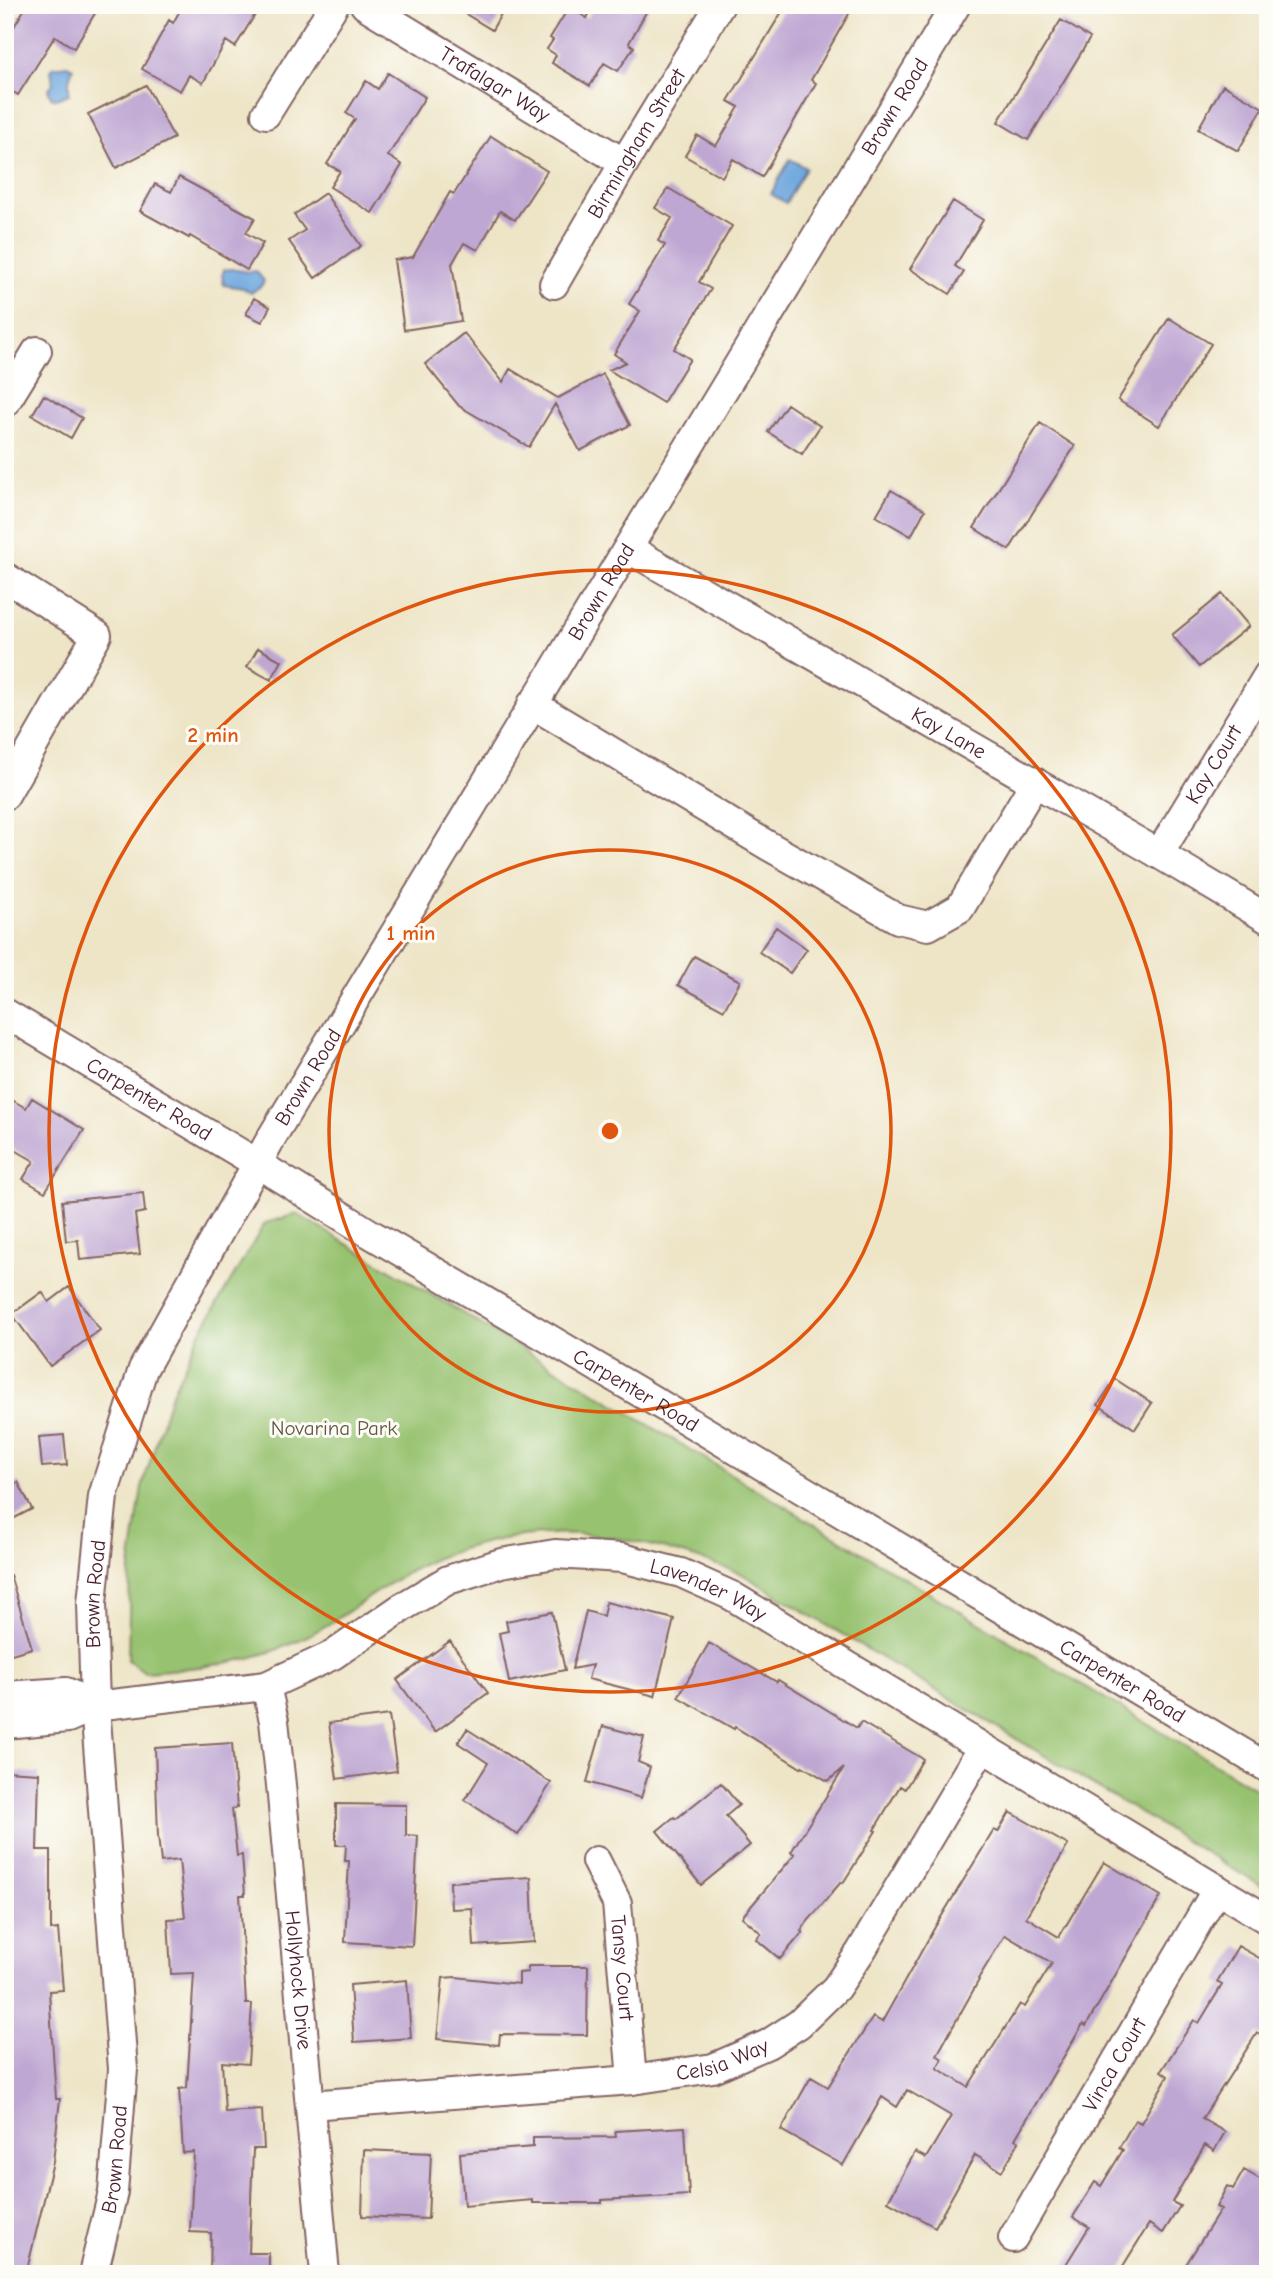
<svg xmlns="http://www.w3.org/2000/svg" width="1273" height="2279" viewBox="0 0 1273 2279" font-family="'Comic Neue',sans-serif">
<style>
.green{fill:#97c270;stroke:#70704e;stroke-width:2}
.water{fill:#6ea8de;stroke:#5c6484;stroke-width:2}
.building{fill:#bfa7d3;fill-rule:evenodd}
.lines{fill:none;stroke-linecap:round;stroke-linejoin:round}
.minor-casing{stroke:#836462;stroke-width:32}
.minor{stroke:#fff;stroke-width:28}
.ring{fill:none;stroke:#e0560e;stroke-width:3.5}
.labels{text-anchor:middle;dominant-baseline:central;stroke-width:6;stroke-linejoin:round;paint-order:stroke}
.street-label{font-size:21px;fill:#4a1f2b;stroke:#fdfcf7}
.park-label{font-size:21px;fill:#655843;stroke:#fdfcf7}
.centre{fill:#e0560e;stroke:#fdfcf7;stroke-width:3.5}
.ring-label{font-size:21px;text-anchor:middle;font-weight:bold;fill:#e0560e;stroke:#fdfcf7;stroke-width:6;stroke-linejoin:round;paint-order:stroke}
</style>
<rect width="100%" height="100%" fill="#fdfcf7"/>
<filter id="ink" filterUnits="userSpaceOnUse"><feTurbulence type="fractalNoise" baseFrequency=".0143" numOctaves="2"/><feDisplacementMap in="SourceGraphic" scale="14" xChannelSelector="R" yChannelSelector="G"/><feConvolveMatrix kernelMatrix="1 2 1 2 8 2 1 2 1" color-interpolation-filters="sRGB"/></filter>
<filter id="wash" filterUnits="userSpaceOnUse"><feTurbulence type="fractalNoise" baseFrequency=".00686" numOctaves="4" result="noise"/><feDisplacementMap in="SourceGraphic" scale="28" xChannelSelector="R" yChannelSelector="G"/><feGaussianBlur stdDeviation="1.57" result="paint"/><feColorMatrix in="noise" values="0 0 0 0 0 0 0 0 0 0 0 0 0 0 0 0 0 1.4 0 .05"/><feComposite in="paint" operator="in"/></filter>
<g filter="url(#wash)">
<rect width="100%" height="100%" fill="#eee5c7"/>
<path class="green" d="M 297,1214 L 1268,1796 L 1268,1890 L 742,1574 C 635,1535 548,1514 437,1558 C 386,1579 346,1619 295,1642 C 247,1664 197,1668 145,1672 L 128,1660 L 130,1567 L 142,1487 L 170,1397 L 200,1333 L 265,1223 Z"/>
<path class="water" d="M 67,65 L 73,68 L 69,80 L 69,94 L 56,99 L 51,97 L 48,90 L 53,83 L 51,70 L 53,67 Z
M 790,159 L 806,168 L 786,203 L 771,194 Z
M 231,269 L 248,272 L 256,271 L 264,281 L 262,285 L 251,293 L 243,288 L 224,285 L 222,275 L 224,270 Z"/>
<g id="blocks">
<path class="building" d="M 27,5 L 100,5 L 74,48 L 55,36 L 18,95 L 5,87 L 5,26 L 12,30 Z
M 183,5 L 261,5 L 235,47 L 226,41 L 203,83 L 189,75 L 180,91 L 142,69 L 169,20 L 173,23 Z
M 451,5 L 506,5 L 492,30 Z
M 594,5 L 650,5 L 629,43 L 634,47 L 618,71 L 604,63 L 590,86 L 552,63 L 556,55 L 547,49 L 553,40 L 550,38 L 569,7 L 587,18 Z
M 786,5 L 854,5 L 811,80 L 816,83 L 762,177 L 733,159 L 722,177 L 685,156 L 697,135 L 716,146 L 739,107 L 728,101 Z
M 1061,20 L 1090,38 L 1028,140 L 998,122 Z
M 388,73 L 425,97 L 388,156 L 402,165 L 372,213 L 330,187 L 340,171 L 327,164 L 355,119 L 346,113 L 366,81 L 378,89 Z
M 146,85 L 174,138 L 116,168 L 88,114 Z
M 1223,85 L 1263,108 L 1238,151 L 1198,129 Z
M 491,136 L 547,171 L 515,220 L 500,211 L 478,250 L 464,243 L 452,264 L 461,321 L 404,330 L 394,260 L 413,257 L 450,192 L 454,194 Z
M 179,177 L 255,218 L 246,233 L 263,243 L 247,270 L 190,236 L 189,238 L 140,211 L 155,184 L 171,192 Z
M 668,188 L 732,226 L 699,282 L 711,289 L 674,349 L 690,359 L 663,403 L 609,370 L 626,362 L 614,354 L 640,311 L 629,304 L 665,245 L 658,241 L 672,218 L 655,208 Z
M 325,193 L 361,246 L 315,278 L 289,241 L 305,230 L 294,215 Z
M 953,201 L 983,220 L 955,266 L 964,272 L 950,294 L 910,269 Z
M 254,298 L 270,307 L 262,322 L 246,314 Z
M 1169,318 L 1211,344 L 1159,426 L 1118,400 Z
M 464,333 L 503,382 L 510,369 L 558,398 L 603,374 L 630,425 L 580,451 L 555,404 L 529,447 L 459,406 L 425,364 Z
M 44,395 L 82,418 L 71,438 L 32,415 Z
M 787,404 L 820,426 L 802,454 L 768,432 Z
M 1040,423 L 1075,446 L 1009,550 L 974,528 Z
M 891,490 L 925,510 L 911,536 L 876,516 Z
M 1222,594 L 1249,626 L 1199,667 L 1172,635 Z
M 258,648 L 282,661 L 271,680 L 247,667 Z
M 776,927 L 807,949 L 790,973 L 759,952 Z
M 694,956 L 740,981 L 724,1010 L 678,985 Z
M 5,1096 L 26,1108 L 32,1098 L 84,1130 L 45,1192 L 23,1179 L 34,1161 L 5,1144 Z
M 143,1193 L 145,1212 L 135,1214 L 140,1254 L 80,1260 L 78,1240 L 66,1241 L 62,1201 Z
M 69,1287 L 100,1330 L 50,1366 L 12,1314 L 42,1292 L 49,1302 Z
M 1115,1379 L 1152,1403 L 1135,1429 L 1098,1405 Z
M 64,1435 L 67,1465 L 42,1467 L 39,1437 Z
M 18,1482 L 32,1509 L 5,1523 L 5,1489 Z
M 10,1575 L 32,1648 L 5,1656 L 5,1576 Z
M 606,1602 L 674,1619 L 655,1696 L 588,1679 L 592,1665 L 572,1669 L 586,1611 L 603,1616 Z
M 552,1612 L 565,1670 L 509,1682 L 499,1633 L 508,1631 L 506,1621 Z
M 450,1641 L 488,1693 L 435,1732 L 397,1680 Z
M 709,1643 L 777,1682 L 778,1680 L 857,1728 L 861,1722 L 923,1759 L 905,1789 L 900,1786 L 874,1830 L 876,1831 L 843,1883 L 841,1882 L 808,1921 L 801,1931 L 803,1932 L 780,1959 L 756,1939 L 761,1933 L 742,1917 L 795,1854 L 791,1852 L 844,1768 L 828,1781 L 802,1766 L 801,1768 L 735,1727 L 734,1729 L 678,1697 Z
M 389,1715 L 397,1771 L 337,1779 L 329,1723 Z
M 603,1726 L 644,1737 L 638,1762 L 650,1767 L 641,1798 L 587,1782 Z
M 467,1729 L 551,1783 L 518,1835 L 465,1800 L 488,1763 L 458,1743 Z
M 232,1743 L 237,1808 L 232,1809 L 237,1856 L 242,1855 L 245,1895 L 240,1895 L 246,2004 L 252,2004 L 248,2064 L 222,2062 L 225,2112 L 262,2110 L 264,2149 L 253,2149 L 249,2253 L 269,2253 L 269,2274 L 210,2274 L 211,2233 L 190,2232 L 194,2152 L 183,2153 L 179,2089 L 187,2088 L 194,1973 L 171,1974 L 168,1919 L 185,1918 L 179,1860 L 161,1862 L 158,1836 L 155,1748 Z
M 5,1771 L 39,1773 L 37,1850 L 51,1850 L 51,1930 L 58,1929 L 63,1990 L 49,1991 L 56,2099 L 60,2099 L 53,2162 L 26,2274 L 5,2274 L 5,2010 L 12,2010 L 8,1958 L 5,1958 Z
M 721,1783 L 739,1805 L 726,1816 L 750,1845 L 701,1885 L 657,1831 L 674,1817 L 676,1819 Z
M 336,1804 L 406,1805 L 406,1835 L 418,1836 L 412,1946 L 345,1942 L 349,1861 L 345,1861 L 346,1845 L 336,1845 Z
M 1010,1812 L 1068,1845 L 1026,1917 L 1059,1937 L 1104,1862 L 1161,1896 L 1086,2026 L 1083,2024 L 1015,2139 L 1019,2142 L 1002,2171 L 975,2155 L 935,2227 L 888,2201 L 915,2152 L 926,2158 L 951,2116 L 907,2090 L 897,2107 L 882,2097 L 843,2165 L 781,2130 L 811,2077 L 828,2087 L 873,2017 L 882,2022 L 935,1927 L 994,1830 L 998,1832 ZM 1005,1935 L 1052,1963 L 1025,2007 L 1020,2004 L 968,2087 L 937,2068 L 942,2059 L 937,2055 L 979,1980 L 978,1979 Z
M 531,1877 L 534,1942 L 474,1946 L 472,1908 L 451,1909 L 450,1882 Z
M 1238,1946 L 1268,1963 L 1268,2039 L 1257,2033 L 1202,2119 L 1225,2132 L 1214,2151 L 1205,2145 L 1172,2202 L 1180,2206 L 1163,2233 L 1149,2224 L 1118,2274 L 1060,2274 L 1089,2227 L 1073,2217 L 1095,2182 L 1101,2186 L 1123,2150 L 1119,2148 L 1135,2120 L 1141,2123 L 1168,2076 L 1161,2071 L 1194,2020 L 1199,2023 L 1222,1985 L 1217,1982 Z
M 528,1966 L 588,1966 L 587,2035 L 500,2034 L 499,2045 L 437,2039 L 443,1978 L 456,1977 L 519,1984 L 519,1973 L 528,1972 Z
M 407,1980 L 411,2038 L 354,2042 L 350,1985 Z
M 685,2127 L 689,2195 L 602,2200 L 602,2203 L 533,2203 L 533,2200 L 464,2206 L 460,2153 L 533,2147 L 533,2138 L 616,2137 L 615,2131 Z
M 364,2150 L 431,2153 L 428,2219 L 362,2216 Z
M 1244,2170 L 1268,2184 L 1268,2263 L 1261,2274 L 1180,2274 L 1221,2209 L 1216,2207 L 1227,2186 L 1233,2189 Z"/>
</g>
</g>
<g filter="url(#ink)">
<use href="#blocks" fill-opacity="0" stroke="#836462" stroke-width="2"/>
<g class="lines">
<defs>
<g id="minor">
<path id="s1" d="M 365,5 L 624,163"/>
<path d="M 266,114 L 334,5"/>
<path id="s2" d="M 554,284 L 624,163 L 720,5"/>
<path d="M 5,403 L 37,351"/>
<path id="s3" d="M 629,549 L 1159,854 L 1268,919"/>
<path d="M 5,577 L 97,635 L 5,795"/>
<path d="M 532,704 L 767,845 L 898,919 L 928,926 L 960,908 L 1035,782"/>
<path id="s4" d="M 1159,854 L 1268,675"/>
<path id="s5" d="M 5,1013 L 258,1164 L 369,1233 L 641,1393 L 1268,1768"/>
<path id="s6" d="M 266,1686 L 274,1721 L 281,1785 L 325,2274"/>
<path d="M 5,1696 L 66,1692 L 95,1706"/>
<path id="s7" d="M 5,1724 L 68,1718 L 95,1706 L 266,1686 L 333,1655 L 404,1606 L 448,1580 L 501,1563 L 555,1554 L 622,1558 L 681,1573 L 732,1596 L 1268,1920"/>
<path id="s8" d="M 596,1861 L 617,1903 L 632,2080"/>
<path id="s9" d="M 310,2105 L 632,2080 L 713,2068 L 768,2044 L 799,2024 L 836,1988 L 861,1951 L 982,1748"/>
<path id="s10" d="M 1013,2238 L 1217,1889"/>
<path id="s11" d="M 93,2274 L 113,2192 L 123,2069 L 95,1706 L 92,1603 L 103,1496 L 143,1369 L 273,1135 L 956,5"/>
</g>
</defs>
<use href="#minor" class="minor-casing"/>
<use href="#minor" class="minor"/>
</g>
</g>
<g class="ring">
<circle cx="610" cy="1131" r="281"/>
<circle cx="610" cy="1131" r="561"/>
</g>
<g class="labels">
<g class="street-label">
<text stroke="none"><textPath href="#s1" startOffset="152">Trafalgar Way</textPath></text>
<text stroke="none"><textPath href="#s11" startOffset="2385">Brown Road</textPath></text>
<text stroke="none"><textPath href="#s2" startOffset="163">Birmingham Street</textPath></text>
<text stroke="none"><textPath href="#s11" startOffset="1818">Brown Road</textPath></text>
<text stroke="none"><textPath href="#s3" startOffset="369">Kay Lane</textPath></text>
<text stroke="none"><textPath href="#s4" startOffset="105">Kay Court</textPath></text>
<text stroke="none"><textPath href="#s11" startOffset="1251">Brown Road</textPath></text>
<text stroke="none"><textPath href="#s5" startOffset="168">Carpenter Road</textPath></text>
<text stroke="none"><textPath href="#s5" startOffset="735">Carpenter Road</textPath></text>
<text stroke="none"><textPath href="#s7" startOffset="746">Lavender Way</textPath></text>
<text stroke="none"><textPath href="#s11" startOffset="684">Brown Road</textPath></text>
<text stroke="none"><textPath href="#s5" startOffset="1302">Carpenter Road</textPath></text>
<text stroke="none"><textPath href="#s8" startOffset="112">Tansy Court</textPath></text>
<text stroke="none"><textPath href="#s6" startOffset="296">Hollyhock Drive</textPath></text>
<text stroke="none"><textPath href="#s9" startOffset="416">Celsia Way</textPath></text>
<text stroke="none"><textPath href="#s10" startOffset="201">Vinca Court</textPath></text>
<text stroke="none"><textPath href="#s11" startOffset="117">Brown Road</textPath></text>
</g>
<g class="park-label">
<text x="334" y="1428">Novarina Park</text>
</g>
</g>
<circle cx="610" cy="1131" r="10" class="centre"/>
<g class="ring-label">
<text x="213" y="742">2 min</text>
<text x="411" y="940">1 min</text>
</g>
<rect width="1273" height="2279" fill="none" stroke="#fdfcf7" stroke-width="28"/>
</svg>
